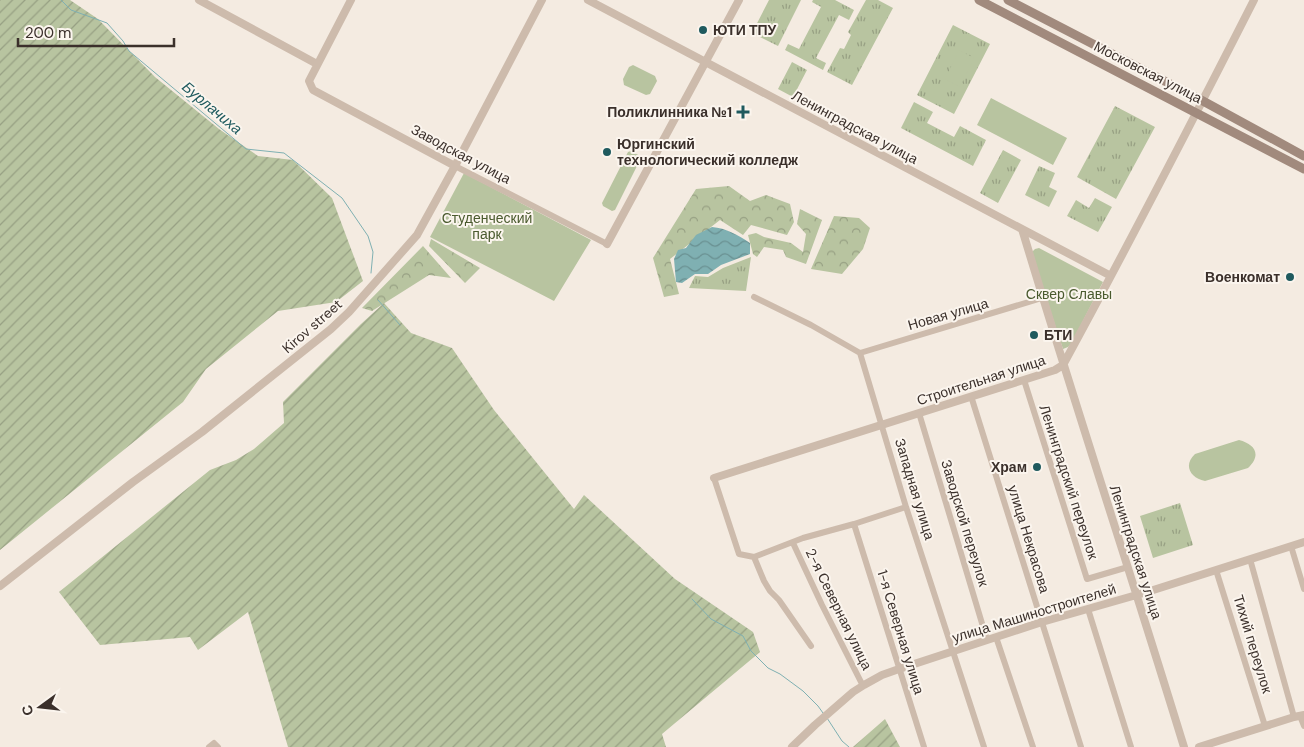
<svg xmlns="http://www.w3.org/2000/svg" width="1304" height="747" viewBox="0 0 1304 747" font-family="'DM Sans',sans-serif">
<style>
.grass{fill:url(#grass-tufts)}
.forest{fill:url(#forest-crowns)}
.park{fill:#b8c4a0}
.garden{fill:url(#garden-furrows)}
.water{fill:url(#water-waves)}
.lines{fill:none;stroke-linecap:round;stroke-linejoin:round}
.stream{stroke:#7fb0b2;stroke-width:1}
.minor{stroke:#cdbbac;stroke-width:6}
.tertiary{stroke:#cdbbac;stroke-width:8}
.secondary{stroke:#a18a7d;stroke-width:9}
.poi-dot{fill:#1f5a5e;stroke:#fbf5ee;stroke-width:2}
.labels{text-anchor:middle;dominant-baseline:central;stroke-width:4;stroke-linejoin:round;paint-order:stroke}
.poi-label{font-size:14px;font-weight:bold;fill:#3b302b;stroke:#fbf5ee;text-anchor:start}
.street-label{font-size:14px;fill:#3b302b;stroke:#fbf5ee}
.park-label{font-size:14px;fill:#4a5a2e;stroke:#fbf5ee}
.water-label{font-size:15px;font-style:italic;fill:#1f5a5e;stroke:#fbf5ee}
</style>
<defs>
<pattern id="grass-tufts" width="24" height="20" patternUnits="userSpaceOnUse" patternTransform="scale(1.25)"><rect width="24" height="20" fill="#b8c4a0"/><path d="M3 7l-1-3M5 7V3M7 7l1-3M15 17l-1-3M17 17v-4M19 17l1-3" fill="none" stroke="#97a083"/></pattern>
<pattern id="forest-crowns" width="20" height="18" patternUnits="userSpaceOnUse" patternTransform="scale(1.25)"><rect width="20" height="18" fill="#b8c4a0"/><path d="M2 6a3 3 0 1 1 6 0M12 15a3 3 0 1 1 6 0" fill="none" stroke="#97a083"/></pattern>
<pattern id="garden-furrows" width="10" height="10" patternUnits="userSpaceOnUse" patternTransform="scale(1.25)"><rect width="10" height="10" fill="#b8c4a0"/><path d="M-1 1l2-2M0 10L10 0M9 11l2-2" fill="none" stroke="#97a083"/></pattern>
<pattern id="water-waves" width="16" height="10" patternUnits="userSpaceOnUse" patternTransform="scale(1.25)"><rect width="16" height="10" fill="#7fb0b2"/><path d="M0 5q4-4 8 0t8 0" fill="none" stroke="#699091"/></pattern>
</defs>
<rect width="100%" height="100%" fill="#f4ebe1"/>
<path class="grass" d="M 769,0 L 801,0 L 778,46 L 752,33 Z
M 813,0 L 835,0 L 854,10 L 849,20 L 839,15 L 816,58 L 826,63 L 823,70 L 785,50 L 788,44 L 799,49 L 821,7 L 812,2 Z
M 866,0 L 878,0 L 893,8 L 852,85 L 827,72 L 840,48 L 844,49 L 851,35 L 848,32 Z
M 953,25 L 990,44 L 954,114 L 917,95 Z
M 792,62 L 807,70 L 793,97 L 778,89 Z
M 914,102 L 933,112 L 927,123 L 954,137 L 960,126 L 986,140 L 973,166 L 901,128 Z
M 1115,106 L 1155,127 L 1116,199 L 1077,177 Z
M 1003,150 L 1021,160 L 998,203 L 980,193 Z
M 1039,166 L 1055,173 L 1049,187 L 1057,191 L 1049,207 L 1025,195 Z
M 1095,198 L 1112,207 L 1098,232 L 1067,216 L 1076,200 L 1089,208 Z
M 751,257 L 746,291 L 689,288 L 695,276 L 708,277 L 723,268 Z
M 1180,503 L 1193,545 L 1153,558 L 1140,516 Z"/>
<path class="forest" d="M 729,186 L 750,201 L 766,195 L 790,204 L 794,222 L 787,235 L 751,225 L 743,235 L 720,220 L 670,259 L 679,294 L 664,297 L 653,258 L 696,189 Z
M 800,209 L 822,220 L 806,264 L 786,257 L 783,250 L 764,247 L 757,257 L 753,254 L 748,235 L 756,233 L 764,237 L 791,243 L 803,252 L 806,234 L 797,224 Z
M 834,216 L 859,218 L 870,228 L 863,249 L 842,274 L 811,269 Z
M 431,239 L 480,268 L 465,283 L 429,246 Z
M 423,246 L 451,278 L 429,275 L 372,311 L 362,308 Z"/>
<path class="park" d="M 959,50 L 974,58 L 960,87 L 945,79 Z
M 633,65 L 655,76 L 657,81 L 650,94 L 646,95 L 624,85 L 623,79 L 629,67 Z
M 991,98 L 1067,138 L 1053,165 L 977,125 Z
M 631,151 L 640,156 L 640,160 L 615,210 L 612,211 L 603,206 L 602,203 L 628,152 Z
M 464,173 L 591,240 L 554,301 L 430,237 Z
M 1039,248 L 1103,282 L 1071,344 L 1068,347 L 1063,349 L 1031,253 L 1035,249 Z
M 1239,440 C 1255,444 1262,455 1248,468 L 1205,481 C 1190,478 1183,465 1195,454 Z"/>
<path class="garden" d="M 0,0 L 70,0 L 98,19 L 155,77 L 219,129 L 258,156 L 293,160 L 332,198 L 363,281 L 336,302 L 278,311 L 206,369 L 183,402 L 0,550 Z
M 384,303 L 411,333 L 452,348 L 494,410 L 574,509 L 584,495 L 675,579 L 753,632 L 760,652 L 662,734 L 666,747 L 288,747 L 248,612 L 198,650 L 190,637 L 100,645 L 59,592 L 210,470 L 236,460 L 254,449 L 284,423 L 283,402 L 361,324 Z
M 885,719 L 900,747 L 853,747 Z"/>
<path class="water" d="M 712,227 C 726,228 738,235 750,243 L 750,254 L 721,265 L 708,274 L 695,274 L 682,283 L 676,282 L 674,259 L 678,250 L 686,248 L 696,235 Z"/>
<g class="lines">
<path class="stream" d="M 61,0 L 71,10 L 107,23 L 123,41 L 129,51 L 246,149 L 284,153 L 342,198 L 368,236 L 373,252 L 371,273
M 378,300 L 400,325
M 692,599 L 711,619 L 743,636 L 751,651 L 768,668 L 780,674 L 803,691 L 818,706 L 823,713
M 827,718 L 842,741 L 849,747"/>
<path class="minor" d="M 455,166 L 607,244
M 754,297 L 811,325 L 860,353 L 906,507 L 984,747
M 860,353 L 1042,298
M 1024,380 L 1087,579 L 1128,567
M 971,396 L 1081,747
M 919,413 L 987,640
M 714,478 L 739,554 L 754,557 L 803,538 L 854,524 L 906,507
M 854,524 L 924,747
M 793,543 L 822,605 L 861,682 L 864,685
M 1291,546 L 1304,589
M 754,557 L 764,581 L 770,591 L 779,600 L 811,646
M 1250,559 L 1294,717
M 1216,570 L 1265,726
M 1088,609 L 1131,747
M 996,637 L 1033,747
M 1300,716 L 1304,726
M 209,747 L 214,743 L 218,747"/>
<path class="tertiary" d="M 199,0 L 317,64
M 351,0 L 309,81 L 313,90 L 455,166
M 588,0 L 1111,276
M 1022,229 C 1074,402 1131,574 1184,747
M 607,244 L 739,0
M 714,478 L 1055,370 L 1063,365 C 1129,244 1192,122 1254,0
M 0,586 L 133,482 L 202,432 L 331,329 L 349,312 L 417,235 L 455,166 L 542,0
M 792,747 L 815,725 L 853,692 L 864,685 L 882,675 L 899,669 L 1042,622 L 1147,592 L 1304,542
M 1199,747 L 1294,717 L 1304,715"/>
<path class="secondary" d="M 979,0 L 1304,169
M 1008,0 L 1203,101 L 1304,156"/>
</g>
<g class="poi-dot">
<circle cx="703" cy="30" r="5"/>
<path d="M740.5 104.5h5v5h5v5h-5v5h-5v-5h-5v-5h5z"/>
<circle cx="607" cy="152" r="5"/>
<circle cx="1290" cy="277" r="5"/>
<circle cx="1034" cy="335" r="5"/>
<circle cx="1037" cy="467" r="5"/>
</g>
<g class="labels">
<g class="poi-label">
<text x="713" y="30">ЮТИ ТПУ</text>
<text x="732" y="112" text-anchor="end">Поликлинника №1</text>
<text x="617" y="144">Юргинский<tspan x="617" dy="16">технологический колледж</tspan></text>
<text x="1280" y="277" text-anchor="end">Военкомат</text>
<text x="1044" y="335">БТИ</text>
<text x="1027" y="467" text-anchor="end">Храм</text>
</g>
<g class="street-label">
<text transform="translate(1148 72) rotate(27)">Московская улица</text>
<text transform="translate(855 127) rotate(28)">Ленинградская улица</text>
<text transform="translate(461 154) rotate(28)">Заводская улица</text>
<text transform="translate(948 314) rotate(-16)">Новая улица</text>
<text transform="translate(312 326) rotate(-41)">Kirov street</text>
<text transform="translate(981 380) rotate(-18)">Строительная улица</text>
<text transform="translate(1069 482) rotate(72)">Ленинградский переулок</text>
<text transform="translate(915 489) rotate(73)">Западная улица</text>
<text transform="translate(965 523) rotate(73)">Заводской переулок</text>
<text transform="translate(1029 539) rotate(73)">улица Некрасова</text>
<text transform="translate(1136 552) rotate(72)">Ленинградская улица</text>
<text transform="translate(839 609) rotate(64)">2-я Северная улица</text>
<text transform="translate(1034 613) rotate(-17)">улица Машиностроителей</text>
<text transform="translate(901 632) rotate(73)">1-я Северная улица</text>
<text transform="translate(1253 644) rotate(73)">Тихий переулок</text>
</g>
<g class="park-label">
<text x="487" y="218">Студенческий<tspan x="487" dy="16">парк</tspan></text>
<text x="1069" y="294">Сквер Славы</text>
</g>
<g class="water-label">
<text transform="translate(212 108) rotate(40)">Бурлачиха</text>
</g>
</g>
<g transform="translate(40 707) rotate(255)" stroke="#fbf5ee" stroke-width="4" paint-order="stroke">
<path d="M0-4L9 19L0 12L-9 19Z" fill="#3b302b"/>
<text y="-8" font-size="14" font-weight="bold" text-anchor="middle" fill="#3b302b">С</text>
</g>
<path d="M18 38v8h156v-8" fill="none" stroke="#3b302b" stroke-width="2.5"/>
<text x="25" y="38" font-size="15" fill="#3b302b" stroke="#fbf5ee" stroke-width="4" paint-order="stroke">200 m</text>
</svg>
